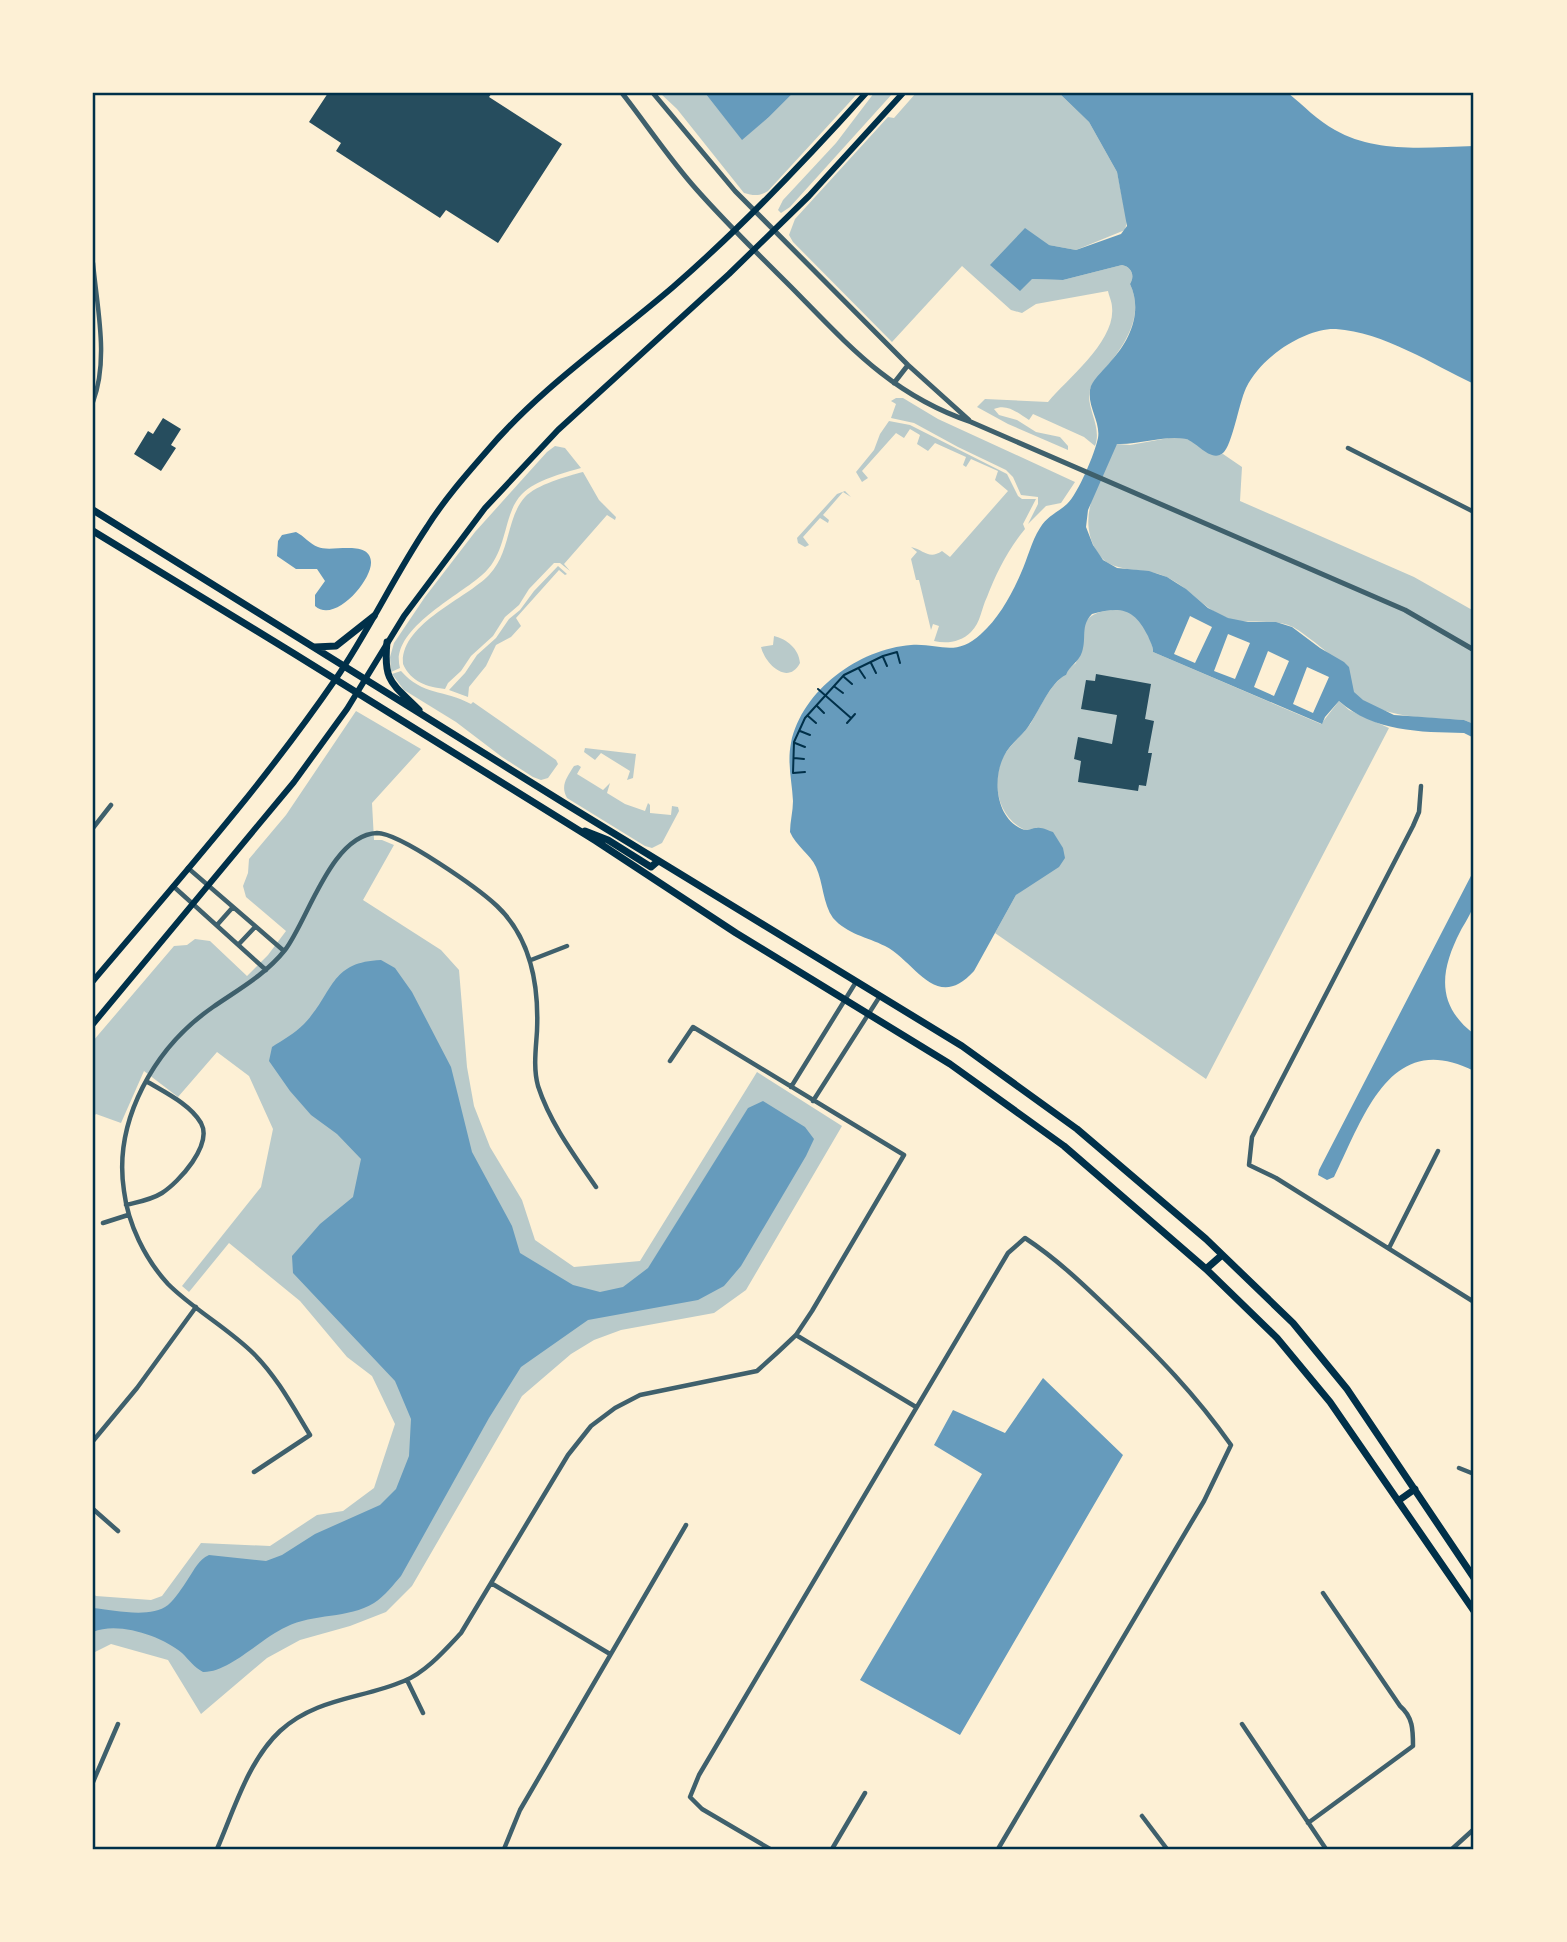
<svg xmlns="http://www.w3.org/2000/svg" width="1567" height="1942" viewBox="0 0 1567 1942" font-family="'Sofia Sans Condensed',sans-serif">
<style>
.green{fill:#b9caca}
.water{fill:#669bbc}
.pier{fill:#fdf0d5}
.building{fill:#264d5e}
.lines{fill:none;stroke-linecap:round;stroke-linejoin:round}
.path{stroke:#003049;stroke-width:2}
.minor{stroke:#3f606c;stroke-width:4.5}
.tertiary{stroke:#3f606c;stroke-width:5}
.secondary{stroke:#003049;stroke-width:6}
.primary{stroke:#003049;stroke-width:7}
.neatline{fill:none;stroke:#003049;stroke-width:2.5}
</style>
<rect width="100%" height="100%" fill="#fdf0d5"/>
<path class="green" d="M 660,93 L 705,93 L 742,139 L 769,117 L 793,93 L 858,93 L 768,191 C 760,196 754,196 744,193 L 677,109 Z
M 874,93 L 893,93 L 790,207 L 781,213 L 778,210 L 783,200 L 836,143 Z
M 916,93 L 1059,93 L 1089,122 L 1117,172 L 1127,221 L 1125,230 L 1076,250 L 1049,245 L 1032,279 L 1063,280 L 1122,265 C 1132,267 1135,276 1130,284 C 1145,315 1125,345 1105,369 C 1101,374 1094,381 1091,387 C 1083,405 1103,425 1095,446 L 1084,437 L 1033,414 L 1029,420 C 1018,413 1007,403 994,409 L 999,415 L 1017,420 L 1036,432 L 1060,437 L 1068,446 L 1068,450 L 1008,424 L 977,407 L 985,399 L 1048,402 C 1068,378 1116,341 1112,307 C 1112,302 1109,296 1108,291 L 1036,304 L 1022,313 L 1011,310 L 962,266 L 892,342 L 793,242 L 789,235 L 795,219 L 888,117 L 894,118 Z
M 896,398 L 903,398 L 938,419 L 1075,482 L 1061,503 L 1046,506 L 1028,524 L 1038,504 L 1038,497 L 1021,495 L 1013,477 L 1006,470 L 958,447 L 914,423 L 891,418 L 896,404 L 891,401 Z
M 889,421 L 910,425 L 1007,474 L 1018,496 L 1022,499 L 1036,499 L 1023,524 L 1025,529 C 1009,548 996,573 987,597 C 981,609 981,622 971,632 C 961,642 947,644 934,641 L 939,626 L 933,624 L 931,630 L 919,580 L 916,580 L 911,559 L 917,552 L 911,547 C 924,550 929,560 942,551 L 950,557 L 1008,491 L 995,480 L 998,471 L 971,459 L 966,467 L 963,465 L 966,457 L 935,443 L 928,451 L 917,444 L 920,435 L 910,429 L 904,438 L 896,433 L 862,471 L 868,478 L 862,482 L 856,472 L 874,450 L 880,434 Z
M 1174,437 C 1179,438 1186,438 1192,441 C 1204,446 1207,458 1223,454 L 1242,467 L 1240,501 L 1414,577 L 1474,611 L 1474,724 L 1464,720 C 1430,717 1378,720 1353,692 C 1344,681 1340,667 1331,656 C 1327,651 1299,630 1293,627 C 1273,618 1251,625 1230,619 C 1204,611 1189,586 1164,576 C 1141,566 1111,575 1097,552 C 1075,516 1100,481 1114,447 L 1117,444 L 1130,445 Z
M 555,446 L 565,448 L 581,468 C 563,473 536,480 522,494 C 502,514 509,552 482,575 C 459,596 389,630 400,668 L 391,672 L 390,657 L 394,643 L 425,597 L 475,532 L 547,452 Z
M 583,472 L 599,500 L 616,517 L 615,520 L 607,515 L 564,564 L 570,571 L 560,563 L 554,563 L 529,589 L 519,605 L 505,617 L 493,636 L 471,656 L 461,671 L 448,683 L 445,689 C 427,687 411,682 403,664 C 400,624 466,599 489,575 C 511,552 506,518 525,497 C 536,485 567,476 583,472 Z
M 845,491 L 851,497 L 843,492 L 823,515 L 829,520 L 828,523 L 820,518 L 803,537 L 809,545 L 805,547 L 798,543 L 797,538 L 837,494 Z
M 558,566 L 567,574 L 565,575 L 559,570 L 516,618 L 521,626 L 511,637 L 496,645 L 486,666 L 469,687 L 468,697 L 449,690 L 465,673 L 477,655 L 496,638 L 509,619 L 520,610 L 534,591 Z
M 1121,609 C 1139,614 1152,634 1153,652 L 1321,724 L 1339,701 L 1349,710 L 1389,728 L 1206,1079 L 995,933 L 1016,895 L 1029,885 L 1028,831 C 999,821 990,784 1003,757 C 1010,744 1023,735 1031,723 C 1039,709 1052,681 1066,675 L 1066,671 L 1076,663 L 1084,624 C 1093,610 1106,611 1121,609 Z
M 774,636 C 787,639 799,649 800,663 C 788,686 765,664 761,647 L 773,645 Z
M 401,671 C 423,696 443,689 471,704 L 473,702 L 556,760 L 558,764 L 548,778 L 541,780 L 533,777 L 502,757 L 456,722 L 404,690 L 392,674 Z
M 356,711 L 421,749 L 372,803 L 374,840 L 382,840 L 394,845 L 363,900 L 441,950 L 459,970 L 467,1067 L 474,1106 L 490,1147 L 522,1200 L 535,1240 L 574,1267 L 640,1261 L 757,1072 L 842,1126 L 746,1290 L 714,1313 L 621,1330 L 594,1340 L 571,1354 L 522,1396 L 412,1586 L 386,1612 L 350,1626 L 300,1640 L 267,1658 L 201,1714 L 168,1660 L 111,1644 L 93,1653 L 93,1594 L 96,1596 L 151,1600 L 162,1596 L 201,1543 L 270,1546 L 317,1515 L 343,1511 L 374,1488 L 395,1424 L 372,1376 L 347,1357 L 300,1301 L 229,1243 L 189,1292 L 182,1286 L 261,1187 L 273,1129 L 249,1076 L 217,1052 L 178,1097 L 144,1071 L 121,1123 L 96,1114 L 93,1117 L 93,1041 L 174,946 L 187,945 L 195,939 L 210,941 L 247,976 L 268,955 L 286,931 L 246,897 L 243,886 L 248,873 L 249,859 L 286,815 Z
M 585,748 L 636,754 L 633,778 L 627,780 L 630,771 L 601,753 L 595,760 L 584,752 Z
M 578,765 L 581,767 L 577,774 L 603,790 L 610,783 L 607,793 L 625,804 L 645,811 L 648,803 L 650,805 L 650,813 L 671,815 L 672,806 L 678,807 L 679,811 L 662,843 L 652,848 L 645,846 L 567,798 C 560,786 567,777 574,766 Z"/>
<path class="water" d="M 705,93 L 793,93 L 769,117 L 742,140 Z
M 1059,93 L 1288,93 C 1303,105 1318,121 1335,130 C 1377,154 1429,147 1474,146 L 1474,384 C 1432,364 1383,332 1336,329 C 1318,328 1295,339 1281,349 C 1266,360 1254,372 1246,388 C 1239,403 1232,446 1223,453 C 1211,463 1197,442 1186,439 C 1163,435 1140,445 1117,444 L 1088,510 L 1086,527 L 1093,545 L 1103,560 L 1117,568 L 1149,571 L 1167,577 L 1186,589 L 1208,608 L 1228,618 L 1248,622 L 1276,622 L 1292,627 L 1320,648 L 1344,662 L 1349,667 L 1354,692 L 1363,700 L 1394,715 L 1464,720 L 1474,724 L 1474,738 L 1464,733 C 1420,732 1374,732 1339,701 L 1325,717 L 1322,724 L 1153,652 C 1153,645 1150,642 1148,636 C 1134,608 1121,606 1092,614 C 1080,626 1087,638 1082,652 C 1079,662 1069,666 1066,675 C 1050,682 1039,712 1028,727 C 1021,737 1009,745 1004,756 C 992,779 996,818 1022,829 C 1029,832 1030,828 1037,828 C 1042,827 1049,831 1053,832 L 1063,848 L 1065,858 L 1059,867 L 1016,895 L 974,971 C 936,1013 916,962 885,946 C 867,937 847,934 833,918 C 823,904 823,882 816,867 C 810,854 796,846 790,832 C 790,822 793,811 793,801 C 792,781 787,763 791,743 C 802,690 859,649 911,645 C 940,643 955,658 981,634 C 999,618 1012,594 1021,573 C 1028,558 1031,542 1040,528 C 1047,516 1057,513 1067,504 C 1078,494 1095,453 1098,438 C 1101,421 1085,404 1091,386 C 1095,377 1105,369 1111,361 C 1130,341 1143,311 1130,284 C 1135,276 1132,267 1122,265 L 1063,280 L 1032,279 L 1020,291 L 990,265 L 1025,228 L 1049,245 L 1076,250 L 1121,234 L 1127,226 L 1117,172 L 1089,122 Z
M 296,532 C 304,536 310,544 318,547 C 330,553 370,539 371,562 C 372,580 335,624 315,606 L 315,595 L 325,581 L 317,569 L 296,569 L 277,556 L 278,541 L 282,535 Z
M 1474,870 C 1474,881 1476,893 1474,903 C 1472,913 1464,924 1460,932 C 1440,971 1436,1005 1474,1034 L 1474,1071 C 1390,1028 1364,1117 1334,1177 L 1327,1180 L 1318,1175 L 1319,1170 Z
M 381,960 L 395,968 L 412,992 L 451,1067 L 472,1152 L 512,1226 L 520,1253 L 573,1285 L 600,1292 L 623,1287 L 648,1268 L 748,1108 L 763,1101 L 805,1127 L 814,1139 L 806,1156 L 741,1266 L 724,1286 L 698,1300 L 588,1320 L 521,1367 L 489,1418 L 401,1576 C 393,1585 385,1596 374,1603 C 348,1619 314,1613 286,1627 C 261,1638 229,1673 203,1672 C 194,1667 189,1660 182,1653 C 162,1636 118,1621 93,1632 L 93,1608 C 114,1610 150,1619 168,1605 C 176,1598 182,1588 188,1579 C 195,1569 198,1560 209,1555 L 266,1561 L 282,1555 L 315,1534 L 380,1505 L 396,1489 L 409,1456 L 411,1419 L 395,1381 L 293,1273 L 292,1256 L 320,1224 L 353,1197 L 361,1159 L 337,1134 L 311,1115 L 290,1091 L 269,1061 L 272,1047 C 283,1040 295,1033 304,1024 C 334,993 329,962 381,960 Z
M 1043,1378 L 1123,1455 L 960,1735 L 860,1680 L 982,1474 L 934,1445 L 953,1410 L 1005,1433 Z"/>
<path class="pier" d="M 1190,616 L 1212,627 L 1195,663 L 1174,654 Z
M 1228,634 L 1250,643 L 1235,679 L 1214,671 Z
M 1268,651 L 1289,661 L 1274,696 L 1254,687 Z
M 1307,667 L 1329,677 L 1313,713 L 1293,704 Z"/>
<path class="building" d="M 328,93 L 492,93 L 489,97 L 562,144 L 498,243 L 446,210 L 440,218 L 336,151 L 341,143 L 309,122 Z
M 163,418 L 181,429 L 171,445 L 176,448 L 161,471 L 134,454 L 148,431 L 153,434 Z
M 1096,674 L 1151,684 L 1145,719 L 1154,721 L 1148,753 L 1152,753 L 1146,786 L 1139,785 L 1138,791 L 1078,782 L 1081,761 L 1074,759 L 1078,737 L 1112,744 L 1117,715 L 1081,709 L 1086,680 L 1095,681 Z"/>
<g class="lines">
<path class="path" d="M 883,657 L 887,666
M 871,663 L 876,673
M 859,669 L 865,678
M 844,677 L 852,684
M 835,687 L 843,693
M 818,689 L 851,718
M 817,706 L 824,713
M 808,716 L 816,723
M 847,723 L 855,714
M 800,731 L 810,735
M 795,743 L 805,747
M 794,758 L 804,759
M 805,772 L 793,773 L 794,742 L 805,718 L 844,675 L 883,656 L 897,652 L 900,663"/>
<path class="minor" d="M 93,263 C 97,308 109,359 93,402
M 1348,448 L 1474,512
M 1421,786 L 1419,812 L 1413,826 L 1252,1137 L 1249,1165 L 1276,1178 L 1474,1302
M 93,828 L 111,805
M 188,868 L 284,951
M 173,886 L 266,970
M 217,925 L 233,907
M 239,944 L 255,927
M 531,960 L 567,946
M 791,1087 L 856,982
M 813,1101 L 880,996
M 126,1205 C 138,1202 151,1200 162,1193 C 179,1182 213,1145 201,1123 C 190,1104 164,1092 146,1081
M 103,1223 L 128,1215
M 1389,1248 L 1438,1151
M 796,1335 L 916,1407
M 93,1441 L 137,1388 L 196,1307
M 1459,1468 L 1474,1474
M 254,1472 L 310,1435 C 293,1407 277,1377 254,1354 C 228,1328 194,1310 168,1284 C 145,1259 128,1224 124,1191 C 113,1120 155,1047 213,1007 C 239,989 265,975 285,950 C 308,920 331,835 377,833 C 400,833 479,889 497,906 C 531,938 539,986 537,1031 C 536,1048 533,1068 538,1086 C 550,1123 574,1155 596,1187
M 93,1509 L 118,1531
M 491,1583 L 610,1654
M 407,1680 L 423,1713
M 1242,1724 L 1326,1849
M 93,1782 L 118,1724
M 1142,1816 L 1167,1849
M 1308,1823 L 1413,1746 C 1413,1730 1413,1717 1400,1706 L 1323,1593
M 217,1849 C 234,1810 248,1761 280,1731 C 316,1698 361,1699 404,1681 C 426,1672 445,1650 461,1633 L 568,1455 L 591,1426 L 615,1408 L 640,1395 L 757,1371 L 778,1352 L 796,1335 L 812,1311 L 904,1155 L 693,1027 L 670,1061
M 504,1849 L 520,1810 L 686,1525
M 770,1849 L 702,1809 L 690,1797 L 699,1775 L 1008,1253 L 1025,1238 C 1057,1259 1085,1286 1112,1312 C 1157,1355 1195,1394 1231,1445 L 1204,1501 L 998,1849
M 832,1849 L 865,1793
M 1452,1849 L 1474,1829"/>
<path class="tertiary" d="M 622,93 C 647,125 670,160 697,190 C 728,225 761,257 794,290 C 850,347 892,395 971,422 L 1405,610 L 1474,650
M 653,93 L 735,191 L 908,365 L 969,420
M 894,383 L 908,365"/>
<path class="secondary" d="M 93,981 C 176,883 262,786 335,680 C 369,631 394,576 427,527 C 444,500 465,476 486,452 C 540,388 610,341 673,287 C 742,227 805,161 866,93
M 93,1024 L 294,782 L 347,709 L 404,616 L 485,508 L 558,430 L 729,274 L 809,196 L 903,93"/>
<path class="primary" d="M 93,510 L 569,806 L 962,1046 L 1077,1129 L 1206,1239 L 1293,1323 L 1347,1389 L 1474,1578
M 93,531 L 293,653 L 596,841 L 736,933 L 950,1064 L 1064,1146 L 1206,1269 L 1277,1338 L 1330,1402 L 1474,1611
M 387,642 C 383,682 392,683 419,710
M 315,647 L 336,646 L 374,616
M 585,831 L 608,840 L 651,867 L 658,861
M 1206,1269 L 1222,1255
M 1398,1501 L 1415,1489"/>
</g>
<rect width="1567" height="1942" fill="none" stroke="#fdf0d5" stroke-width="189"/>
<rect x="94" y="94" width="1378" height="1754" class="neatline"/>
</svg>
